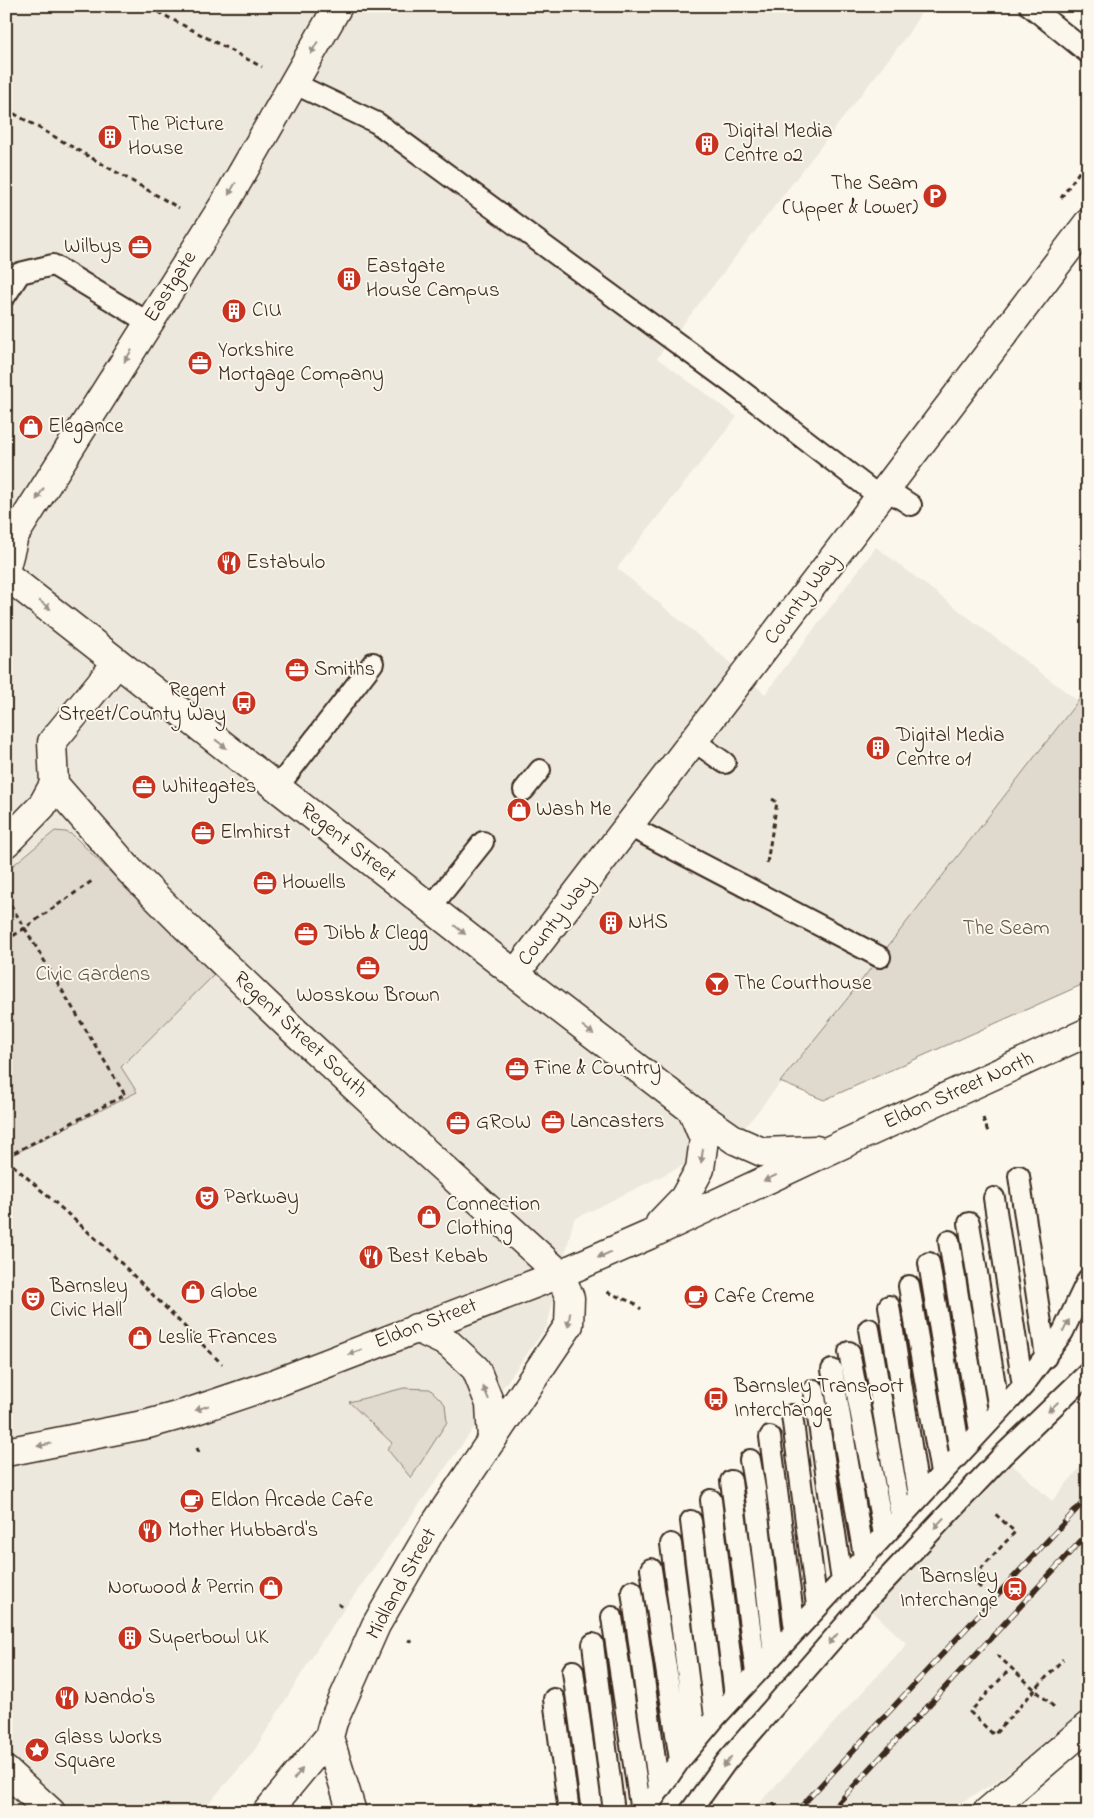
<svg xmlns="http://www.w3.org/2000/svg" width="1094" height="1818" viewBox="0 0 1094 1818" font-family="'Indie Flower',sans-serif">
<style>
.built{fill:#ede8dd}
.green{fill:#dfd9ce;stroke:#8d8276}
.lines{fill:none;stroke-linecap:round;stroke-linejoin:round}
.lane-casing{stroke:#3b2a1e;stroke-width:24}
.street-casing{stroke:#3b2a1e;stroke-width:31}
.secondary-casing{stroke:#3b2a1e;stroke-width:31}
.path{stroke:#3b2a1e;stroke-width:3;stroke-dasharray:5 4;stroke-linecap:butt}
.lane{stroke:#fbf7ec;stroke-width:20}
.street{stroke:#fbf7ec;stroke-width:28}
.secondary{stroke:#fbf7ec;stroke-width:28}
.rail-casing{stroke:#3b2a1e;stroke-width:5.5}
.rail{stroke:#fbf7ec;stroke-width:4;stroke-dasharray:11;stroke-linecap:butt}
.oneway{fill:#9b9085}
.labels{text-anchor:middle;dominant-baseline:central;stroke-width:4;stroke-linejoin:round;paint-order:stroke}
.poi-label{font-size:21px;fill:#3b2a1e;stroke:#fbf7ec;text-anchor:start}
.street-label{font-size:21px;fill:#3b2a1e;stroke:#fbf7ec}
.park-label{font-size:21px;fill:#64564a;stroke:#fbf7ec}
</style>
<rect width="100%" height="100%" fill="#fbf7ec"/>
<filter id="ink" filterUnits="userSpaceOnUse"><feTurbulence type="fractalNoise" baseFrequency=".02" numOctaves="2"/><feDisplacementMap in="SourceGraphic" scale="10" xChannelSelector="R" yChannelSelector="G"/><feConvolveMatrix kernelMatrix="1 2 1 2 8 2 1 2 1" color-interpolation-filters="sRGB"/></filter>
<g filter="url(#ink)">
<path class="built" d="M 6,6 L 925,6 L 908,34 L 657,358 L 737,417 L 617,568 L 718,652 L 765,694 L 876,547 L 1078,701 L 847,999 L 735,1140 L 574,1219 L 547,1326 L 325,1636 L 252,1754 L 201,1812 L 6,1812 Z
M 1088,1458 L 1088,1705 L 1071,1722 L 996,1782 L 945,1812 L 751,1812 L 907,1644 L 870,1609 L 1008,1461 L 1052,1501 Z"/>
<path class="green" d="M 1088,684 L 1088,982 L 824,1100 L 780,1082 L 847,999 L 1078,701 Z
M 55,831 L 66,832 L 73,835 L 214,975 L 121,1067 L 137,1092 L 6,1158 L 6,871 Z
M 404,1388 L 430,1389 L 445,1404 L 447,1422 L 411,1478 L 387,1449 L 392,1443 L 349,1402 Z"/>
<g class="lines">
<defs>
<path id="lane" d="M 1030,6 L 1088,53
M 293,83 L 377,123 L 730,382 L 880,497
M 6,295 L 20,273 L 53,265 L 149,323
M 886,489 L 911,505
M 694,741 L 725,763
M 277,788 L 373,663
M 524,790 L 540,770
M 629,826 L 880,957
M 431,907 L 483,842
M 1019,1176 L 1046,1357
M 994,1198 L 1023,1386
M 969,1223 L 999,1410
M 949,1241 L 980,1431
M 929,1263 L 960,1452
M 909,1286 L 941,1473
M 889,1306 L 919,1496
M 869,1329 L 901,1515
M 849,1352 L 884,1534
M 832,1370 L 864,1556
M 814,1390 L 842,1581
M 792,1415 L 817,1606
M 770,1437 L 795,1630
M 750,1460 L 755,1489 L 774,1654
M 731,1481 L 756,1673
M 711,1500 L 735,1696
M 691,1521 L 715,1718
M 671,1544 L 696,1740
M 651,1569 L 680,1760
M 632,1591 L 659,1789
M 612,1617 L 641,1812
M 593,1644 L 614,1812
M 573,1671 L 592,1812
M 554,1699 L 569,1812
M 644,1812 L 680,1760 L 715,1718 L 1023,1386 L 1063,1332 L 1088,1279
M 690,1812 L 726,1762 L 865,1602 L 1003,1455 L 1088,1373"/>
<path id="street" d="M 6,567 L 14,536 L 225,203 L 338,6
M 54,784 L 130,871 L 182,923 L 288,1025 L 398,1127 L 560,1274 L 570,1298 L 569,1325 L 433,1527 L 376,1625 L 333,1722 L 329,1737
M 6,843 L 42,806 L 54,784 L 52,742 L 117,663
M 515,974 L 886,489 L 1088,223
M 416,1328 L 448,1343 L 476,1369 L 490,1404 L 492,1440
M 6,1771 L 51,1812
M 267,1812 L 329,1737 L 352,1812"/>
<path id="secondary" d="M 6,575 L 515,974 L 692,1110 L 735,1140 L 762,1152 L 816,1150
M 660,1223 L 684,1198 L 700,1169 L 704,1139 L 692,1110
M 6,1452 L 148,1424 L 184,1414 L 273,1384 L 560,1274 L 649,1235 L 830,1150 L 1088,1032
M 987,1812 L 1088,1726"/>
</defs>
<use href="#lane" class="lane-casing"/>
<use href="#street" class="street-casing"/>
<use href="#secondary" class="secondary-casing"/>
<path class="path" d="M 151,6 L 162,14 L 262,67
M 6,109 L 179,208
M 1061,198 L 1088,159
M 767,863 L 777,802 L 772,799
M 6,897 L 125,1095 L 6,1157
M 6,941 L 92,881
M 983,1118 L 988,1132
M 6,1159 L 104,1246 L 222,1364
M 607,1292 L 634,1303 L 641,1309
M 197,1448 L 200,1455
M 981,1588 L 971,1579 L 1015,1532 L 993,1512
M 338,1604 L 344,1608
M 408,1640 L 416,1644
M 997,1655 L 1054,1707
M 1007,1672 L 970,1712 L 994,1735 L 1063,1659
M 767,1812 L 774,1804 L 778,1809"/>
<use href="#lane" class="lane"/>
<use href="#street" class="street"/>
<use href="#secondary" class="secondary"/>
<defs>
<path id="rail" d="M 796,1812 L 1088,1497
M 830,1812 L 1088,1533"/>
</defs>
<use href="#rail" class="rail-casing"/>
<use href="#rail" class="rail"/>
</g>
<defs><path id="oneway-solid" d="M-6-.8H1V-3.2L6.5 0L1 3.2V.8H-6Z" transform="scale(1.25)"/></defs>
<g class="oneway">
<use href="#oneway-solid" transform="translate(314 48) rotate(120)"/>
<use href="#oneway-solid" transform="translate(232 189) rotate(120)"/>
<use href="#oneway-solid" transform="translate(128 356) rotate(122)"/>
<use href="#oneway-solid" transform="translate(40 494) rotate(122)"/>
<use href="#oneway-solid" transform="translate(45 605) rotate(38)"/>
<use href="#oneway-solid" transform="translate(221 744) rotate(38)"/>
<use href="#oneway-solid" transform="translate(460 930) rotate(39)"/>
<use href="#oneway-solid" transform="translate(588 1030) rotate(37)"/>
<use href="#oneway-solid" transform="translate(702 1156) rotate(98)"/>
<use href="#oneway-solid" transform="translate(770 1178) rotate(155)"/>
<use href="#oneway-solid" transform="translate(604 1255) rotate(156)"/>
<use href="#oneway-solid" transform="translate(569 1320) rotate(99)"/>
<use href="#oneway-solid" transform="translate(1066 1326) rotate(-63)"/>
<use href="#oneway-solid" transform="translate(355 1352) rotate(159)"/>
<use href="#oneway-solid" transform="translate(486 1393) rotate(-113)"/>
<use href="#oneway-solid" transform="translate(1053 1407) rotate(136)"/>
<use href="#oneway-solid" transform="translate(202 1408) rotate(160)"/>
<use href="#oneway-solid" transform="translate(44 1445) rotate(169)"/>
<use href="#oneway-solid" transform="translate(939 1523) rotate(133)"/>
<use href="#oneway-solid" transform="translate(833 1639) rotate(131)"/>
<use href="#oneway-solid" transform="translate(727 1762) rotate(128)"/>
<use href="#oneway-solid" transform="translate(298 1774) rotate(-50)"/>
</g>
</g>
<defs>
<symbol id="building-disc" viewBox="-11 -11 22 22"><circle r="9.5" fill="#c8321e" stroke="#fbf7ec"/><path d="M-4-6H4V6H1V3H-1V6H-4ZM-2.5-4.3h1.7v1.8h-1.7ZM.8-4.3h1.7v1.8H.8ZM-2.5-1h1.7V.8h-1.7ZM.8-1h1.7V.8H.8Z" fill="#fff"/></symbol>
<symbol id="parking-disc" viewBox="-11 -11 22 22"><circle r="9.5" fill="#c8321e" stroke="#fbf7ec"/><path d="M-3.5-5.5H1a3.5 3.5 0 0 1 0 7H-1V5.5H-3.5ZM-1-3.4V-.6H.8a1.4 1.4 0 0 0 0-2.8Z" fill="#fff"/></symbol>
<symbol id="office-disc" viewBox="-11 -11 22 22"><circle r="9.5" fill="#c8321e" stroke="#fbf7ec"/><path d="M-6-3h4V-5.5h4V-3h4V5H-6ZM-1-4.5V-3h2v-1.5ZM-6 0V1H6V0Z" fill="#fff"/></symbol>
<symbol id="shop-disc" viewBox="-11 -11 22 22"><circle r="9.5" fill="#c8321e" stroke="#fbf7ec"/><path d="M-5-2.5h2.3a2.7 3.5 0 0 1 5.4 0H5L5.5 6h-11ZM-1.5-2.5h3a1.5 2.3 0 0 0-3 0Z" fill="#fff"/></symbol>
<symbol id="restaurant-disc" viewBox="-11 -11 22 22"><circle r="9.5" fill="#c8321e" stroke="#fbf7ec"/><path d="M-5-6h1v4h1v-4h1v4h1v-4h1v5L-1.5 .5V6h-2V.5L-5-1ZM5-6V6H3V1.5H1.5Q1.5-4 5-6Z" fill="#fff"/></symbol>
<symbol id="bus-disc" viewBox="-11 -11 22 22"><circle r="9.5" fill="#c8321e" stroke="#fbf7ec"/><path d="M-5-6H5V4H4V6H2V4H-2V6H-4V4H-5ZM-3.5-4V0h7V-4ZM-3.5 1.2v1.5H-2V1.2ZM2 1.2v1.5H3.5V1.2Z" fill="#fff"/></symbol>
<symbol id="bar-disc" viewBox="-11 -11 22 22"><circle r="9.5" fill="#c8321e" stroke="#fbf7ec"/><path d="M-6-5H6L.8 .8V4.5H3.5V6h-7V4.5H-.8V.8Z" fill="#fff"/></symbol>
<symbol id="theatre-disc" viewBox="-11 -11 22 22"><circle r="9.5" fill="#c8321e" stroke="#fbf7ec"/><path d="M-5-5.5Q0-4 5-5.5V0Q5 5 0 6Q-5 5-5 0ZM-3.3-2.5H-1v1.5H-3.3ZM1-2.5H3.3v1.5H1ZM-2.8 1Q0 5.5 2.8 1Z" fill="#fff"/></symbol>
<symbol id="cafe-disc" viewBox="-11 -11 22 22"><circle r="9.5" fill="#c8321e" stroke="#fbf7ec"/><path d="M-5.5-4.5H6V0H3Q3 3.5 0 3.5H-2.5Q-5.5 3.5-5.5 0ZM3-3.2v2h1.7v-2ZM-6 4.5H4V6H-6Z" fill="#fff"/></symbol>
<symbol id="station-disc" viewBox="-11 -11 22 22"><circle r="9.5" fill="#c8321e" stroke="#fbf7ec"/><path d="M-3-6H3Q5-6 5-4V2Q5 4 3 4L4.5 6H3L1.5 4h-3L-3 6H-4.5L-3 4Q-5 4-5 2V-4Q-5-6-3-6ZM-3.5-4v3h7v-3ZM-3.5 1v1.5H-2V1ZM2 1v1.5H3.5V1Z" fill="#fff"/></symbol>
<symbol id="sight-disc" viewBox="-11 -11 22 22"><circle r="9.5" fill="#c8321e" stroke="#fbf7ec"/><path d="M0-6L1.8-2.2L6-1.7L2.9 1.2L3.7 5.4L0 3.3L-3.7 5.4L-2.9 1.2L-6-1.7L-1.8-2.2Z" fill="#fff"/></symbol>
</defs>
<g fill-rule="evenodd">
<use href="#building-disc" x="96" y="123" width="28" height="28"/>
<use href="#building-disc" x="693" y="130" width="28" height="28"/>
<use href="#parking-disc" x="921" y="182" width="28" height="28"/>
<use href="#office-disc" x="126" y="233" width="28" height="28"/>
<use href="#building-disc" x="335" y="265" width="28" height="28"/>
<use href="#building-disc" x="220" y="297" width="28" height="28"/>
<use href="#office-disc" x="186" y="349" width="28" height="28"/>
<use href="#shop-disc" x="17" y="413" width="28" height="28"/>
<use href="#restaurant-disc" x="215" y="549" width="28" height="28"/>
<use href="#office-disc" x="283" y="656" width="28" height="28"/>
<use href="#bus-disc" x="230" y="689" width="28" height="28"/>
<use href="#building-disc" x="864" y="734" width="28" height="28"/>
<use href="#office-disc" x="130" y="773" width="28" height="28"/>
<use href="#shop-disc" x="505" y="796" width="28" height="28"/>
<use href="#office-disc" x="189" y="819" width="28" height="28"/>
<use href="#office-disc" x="251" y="869" width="28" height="28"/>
<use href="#building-disc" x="597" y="909" width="28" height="28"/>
<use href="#office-disc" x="292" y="920" width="28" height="28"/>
<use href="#office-disc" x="354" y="954" width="28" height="28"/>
<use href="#bar-disc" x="703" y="970" width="28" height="28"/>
<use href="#office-disc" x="503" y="1055" width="28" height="28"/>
<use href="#office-disc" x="539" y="1108" width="28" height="28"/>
<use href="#office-disc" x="444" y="1109" width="28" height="28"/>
<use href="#theatre-disc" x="193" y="1184" width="28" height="28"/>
<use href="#shop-disc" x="415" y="1203" width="28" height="28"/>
<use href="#restaurant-disc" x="357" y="1243" width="28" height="28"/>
<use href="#shop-disc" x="179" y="1278" width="28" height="28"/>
<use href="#cafe-disc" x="682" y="1283" width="28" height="28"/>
<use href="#theatre-disc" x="19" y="1285" width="28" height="28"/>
<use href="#shop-disc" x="126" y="1324" width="28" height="28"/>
<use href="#bus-disc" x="702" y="1385" width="28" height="28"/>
<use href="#cafe-disc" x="178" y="1487" width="28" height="28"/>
<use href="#restaurant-disc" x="136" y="1517" width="28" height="28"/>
<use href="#shop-disc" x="257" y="1574" width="28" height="28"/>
<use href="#station-disc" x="1001" y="1575" width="28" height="28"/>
<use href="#building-disc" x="116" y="1624" width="28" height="28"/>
<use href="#restaurant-disc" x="53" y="1684" width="28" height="28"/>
<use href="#sight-disc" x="23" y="1736" width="28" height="28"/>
</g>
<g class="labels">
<g class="poi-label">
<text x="128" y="125">The Picture<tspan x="128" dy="24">House</tspan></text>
<text x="724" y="132">Digital Media<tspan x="724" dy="24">Centre 02</tspan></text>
<text x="918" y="184" text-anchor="end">The Seam<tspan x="918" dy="24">(Upper &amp; Lower)</tspan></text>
<text x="122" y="247" text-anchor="end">Wilbys</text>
<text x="366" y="267">Eastgate<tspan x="366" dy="24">House Campus</tspan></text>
<text x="252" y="311">CIU</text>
<text x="218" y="351">Yorkshire<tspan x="218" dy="24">Mortgage Company</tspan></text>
<text x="48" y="427">Elegance</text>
<text x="246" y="563">Estabulo</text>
<text x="314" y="670">Smiths</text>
<text x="226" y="691" text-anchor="end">Regent<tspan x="226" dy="24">Street/County Way</tspan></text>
<text x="896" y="736">Digital Media<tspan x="896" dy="24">Centre 01</tspan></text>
<text x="162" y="787">Whitegates</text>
<text x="536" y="810">Wash Me</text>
<text x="220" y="833">Elmhirst</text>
<text x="282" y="883">Howells</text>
<text x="628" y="923">NHS</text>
<text x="324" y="934">Dibb &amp; Clegg</text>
<text x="734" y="984">The Courthouse</text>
<text x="368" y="996" text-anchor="middle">Wosskow Brown</text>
<text x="534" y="1069">Fine &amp; Country</text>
<text x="570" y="1122">Lancasters</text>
<text x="476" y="1123">GROW</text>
<text x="224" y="1198">Parkway</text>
<text x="446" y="1205">Connection<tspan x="446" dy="24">Clothing</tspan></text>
<text x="388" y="1257">Best Kebab</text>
<text x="50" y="1287">Barnsley<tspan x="50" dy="24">Civic Hall</tspan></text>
<text x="210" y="1292">Globe</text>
<text x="714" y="1297">Cafe Creme</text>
<text x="158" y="1338">Leslie Frances</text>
<text x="734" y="1387">Barnsley Transport<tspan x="734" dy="24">Interchange</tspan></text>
<text x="210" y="1501">Eldon Arcade Cafe</text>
<text x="168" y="1531">Mother Hubbard's</text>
<text x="998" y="1577" text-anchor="end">Barnsley<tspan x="998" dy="24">Interchange</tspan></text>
<text x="254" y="1588" text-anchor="end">Norwood &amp; Perrin</text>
<text x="148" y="1638">Superbowl UK</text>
<text x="84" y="1698">Nando's</text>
<text x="54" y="1738">Glass Works<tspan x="54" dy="24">Square</tspan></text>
</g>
<g class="street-label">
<text transform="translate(171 287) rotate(-58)">Eastgate</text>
<text transform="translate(802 599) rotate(-53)">County Way</text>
<text transform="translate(348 843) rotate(38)">Regent Street</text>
<text transform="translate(556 921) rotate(-52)">County Way</text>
<text transform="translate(300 1035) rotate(43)">Regent Street South</text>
<text transform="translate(959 1091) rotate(-24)">Eldon Street North</text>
<text transform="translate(426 1324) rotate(-21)">Eldon Street</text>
<text transform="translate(402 1584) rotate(-61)">Midland Street</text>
</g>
<g class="park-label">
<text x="1006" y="929">The Seam</text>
<text x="93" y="975">Civic Gardens</text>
</g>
</g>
<rect width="1094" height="1818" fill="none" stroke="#fbf7ec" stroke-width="25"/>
<rect x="12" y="12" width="1069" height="1793" fill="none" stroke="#3b2a1e" stroke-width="2" filter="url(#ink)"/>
</svg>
